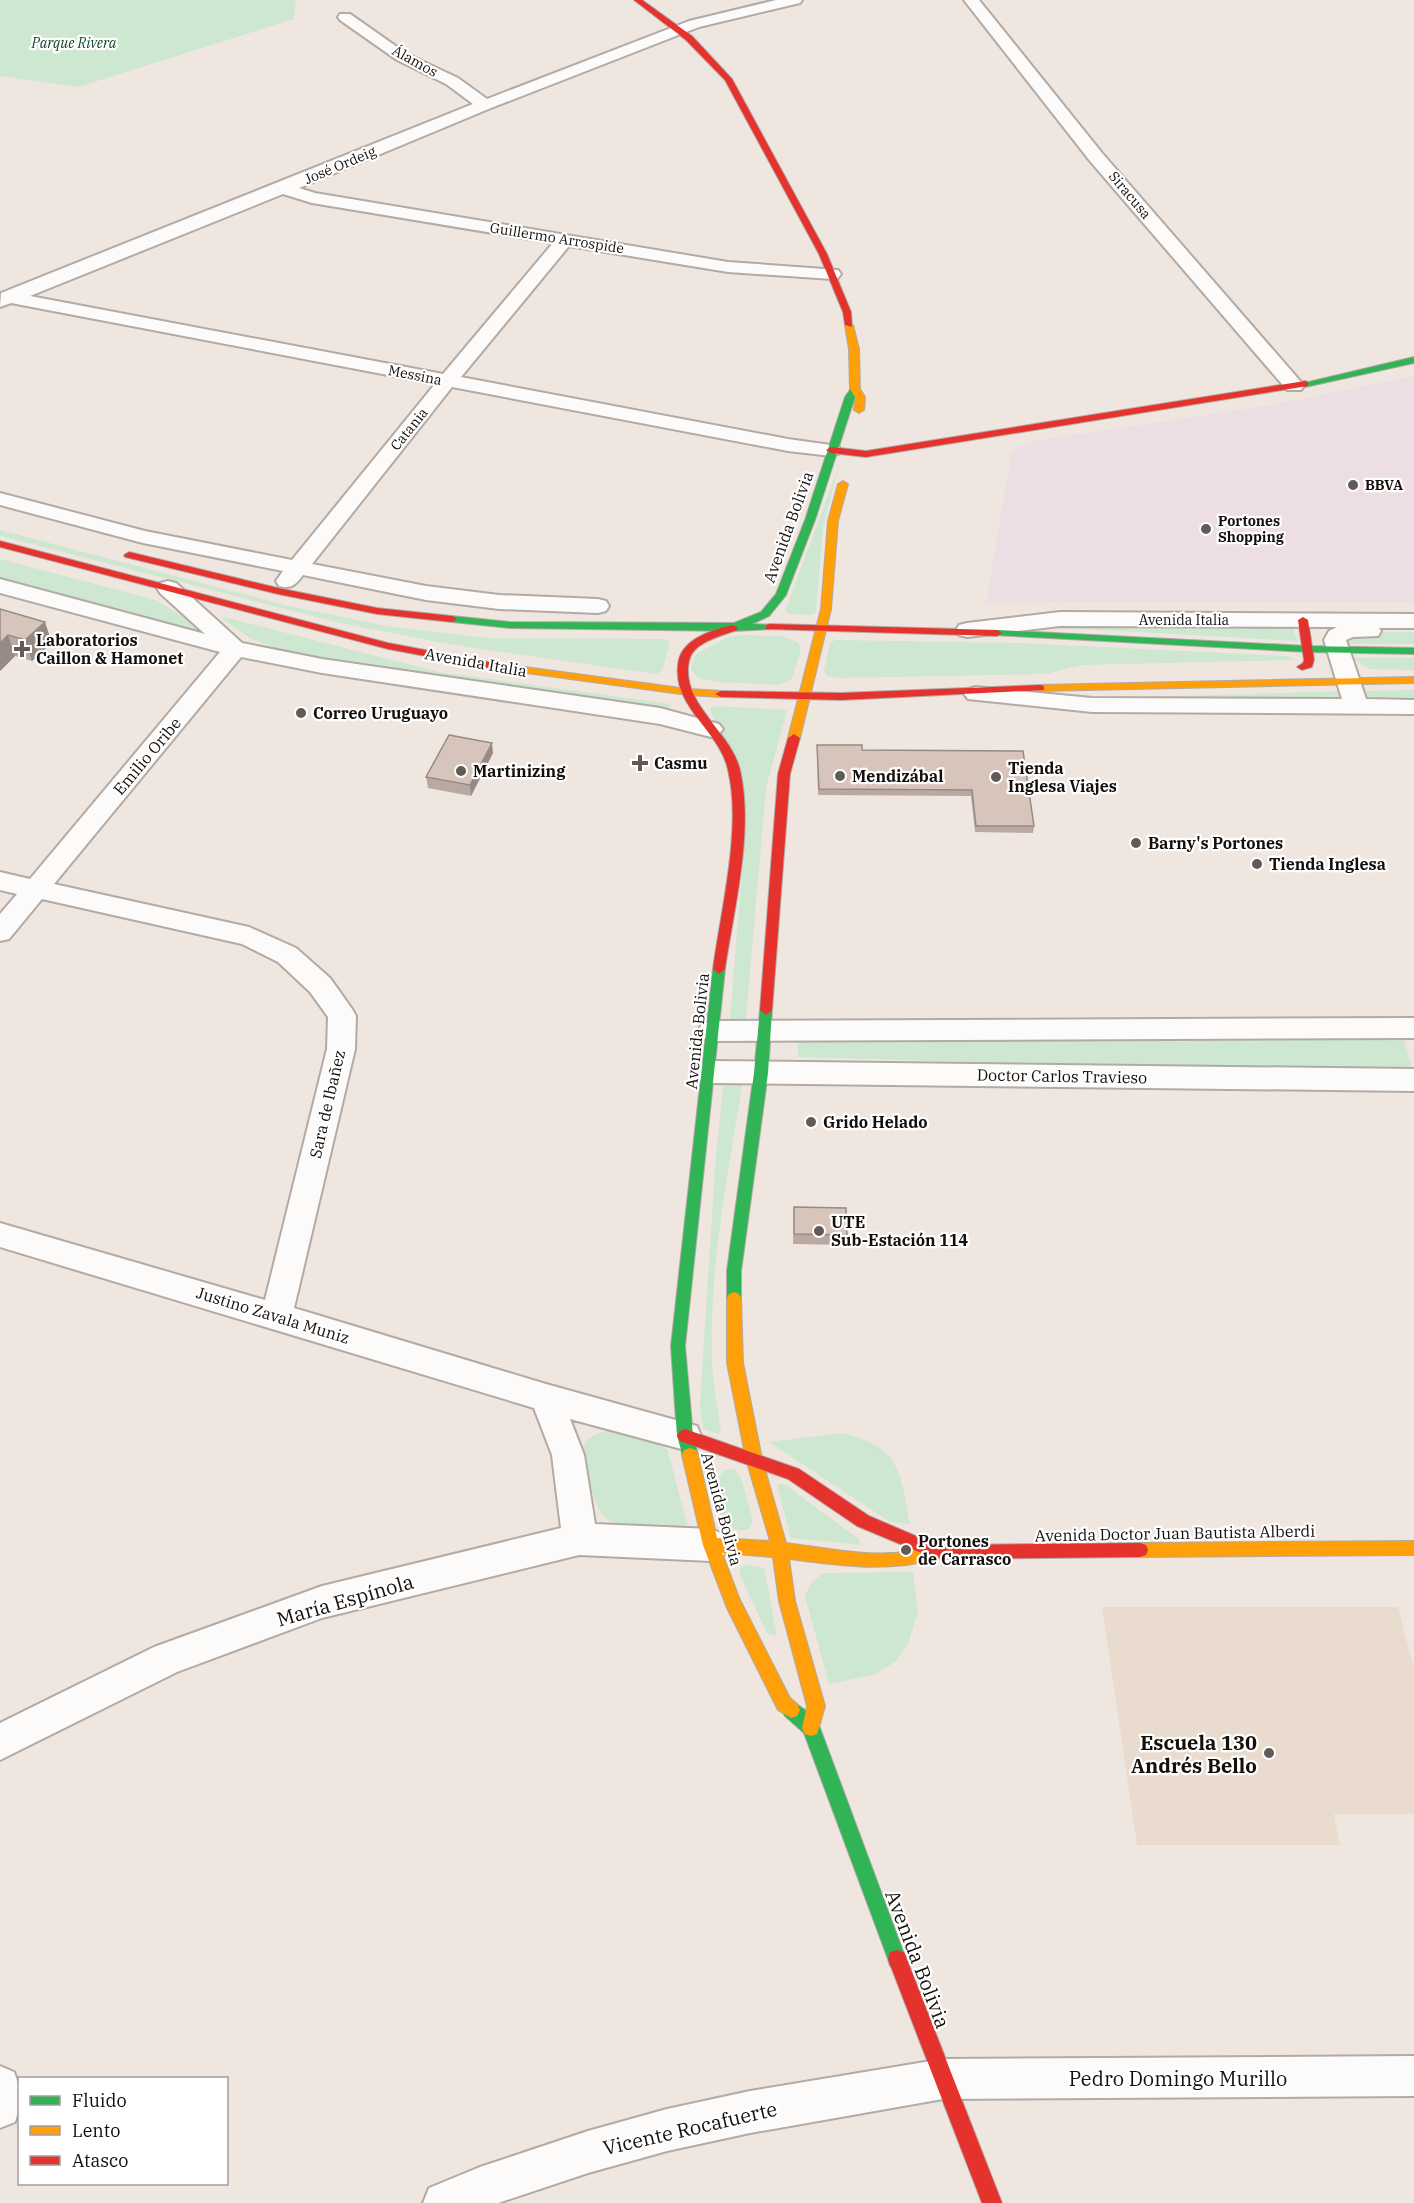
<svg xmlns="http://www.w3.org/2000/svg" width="1414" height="2203" viewBox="0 0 1414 2203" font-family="'IBM Plex Serif',serif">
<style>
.commercial{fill:#eddee4}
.education{fill:#e9dccf}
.green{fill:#cde7d0}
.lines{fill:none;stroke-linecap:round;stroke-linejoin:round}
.street-casing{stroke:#b1aaa5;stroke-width:4}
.fast-casing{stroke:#b1aaa5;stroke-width:2}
.slow-casing{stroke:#b1aaa5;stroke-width:2}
.jam-casing{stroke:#b1aaa5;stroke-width:2}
.street{fill:#fdfbfa;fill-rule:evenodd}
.fast{fill:#30b455;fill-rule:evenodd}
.slow{fill:#ff9f0a;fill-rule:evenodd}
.jam{fill:#e5322d;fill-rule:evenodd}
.wall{fill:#b9a9a2}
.shaded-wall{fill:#968a84}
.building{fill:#d7c5bc;stroke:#968a84;stroke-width:1.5}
.poi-dot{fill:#615a56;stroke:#fff;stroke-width:2}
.labels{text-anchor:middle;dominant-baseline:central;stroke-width:4.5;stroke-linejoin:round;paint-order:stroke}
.far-park-label{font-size:14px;font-style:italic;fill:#104629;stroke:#fff}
.far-street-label{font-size:14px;fill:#140f0b;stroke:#fff}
.far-poi-label{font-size:14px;font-weight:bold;fill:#140f0b;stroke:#fff;text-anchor:start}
.street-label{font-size:16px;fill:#140f0b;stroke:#fff}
.poi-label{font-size:16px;font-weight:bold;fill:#140f0b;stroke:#fff;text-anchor:start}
.near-street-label{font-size:20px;fill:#140f0b;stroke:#fff}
.near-poi-label{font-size:20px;font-weight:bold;fill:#140f0b;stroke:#fff;text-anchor:end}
</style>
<rect width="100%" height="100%" fill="#f0e6e0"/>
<path class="commercial" d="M 1414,376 L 1414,602 L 986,603 L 1011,455 L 1016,448 L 1034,441 L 1271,405 Z"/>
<path class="education" d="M 1102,1607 L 1398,1607 L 1414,1669 L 1414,1814 L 1334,1814 L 1340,1845 L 1137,1845 Z"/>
<path class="green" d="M 0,0 L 296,0 L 294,19 L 78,87 L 0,76 Z
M 839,466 L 823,527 L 816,612 L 812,615 L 789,614 L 785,611 Z
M 0,530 L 289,606 L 392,627 L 487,638 L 666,639 L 670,642 L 662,671 L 656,674 L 448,644 L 340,623 L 0,536 Z
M 0,559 L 156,600 L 207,632 L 205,634 L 0,577 Z
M 224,617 L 439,672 L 671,704 L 667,709 L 291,653 L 253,640 L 224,620 L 222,618 Z
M 1287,625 L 1291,625 L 1298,641 L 1064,628 Z
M 1348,632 L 1414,632 L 1414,644 L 1347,644 L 1342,636 Z
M 743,635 L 780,636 L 798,642 L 801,649 L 792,679 L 779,685 L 719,682 L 702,679 L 696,676 L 691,669 L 696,654 L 728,637 Z
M 835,640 L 1017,643 L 1287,656 L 1296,660 L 1081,665 L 1046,674 L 838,678 L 827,676 L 824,671 L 830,643 Z
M 1352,658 L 1414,658 L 1414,670 L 1369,669 Z
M 1414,690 L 1414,700 L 1364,699 L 1362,691 Z
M 1342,691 L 1347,700 L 1115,700 L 1113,698 Z
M 714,706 L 787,710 L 766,788 L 746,1018 L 739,1022 L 730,1019 L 746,819 L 710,708 Z
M 1392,1032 L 1403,1036 L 1411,1065 L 1410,1067 L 1404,1069 L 1007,1063 L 798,1057 L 798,1043 L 801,1041 Z
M 724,1081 L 741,1082 L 742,1086 C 727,1178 709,1269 712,1363 C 713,1386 718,1409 721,1431 L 718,1434 L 703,1429 L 700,1402 L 716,1154 Z
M 611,1430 L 665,1447 L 668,1452 L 687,1524 L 681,1529 C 663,1528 620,1528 607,1519 C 597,1511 594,1497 590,1486 C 580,1458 573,1437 611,1430 Z
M 842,1433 C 901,1447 900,1471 910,1524 L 890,1522 L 769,1442 Z
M 734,1469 L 741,1478 L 753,1521 L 749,1529 C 738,1532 732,1529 723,1523 L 712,1485 L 726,1470 Z
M 784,1484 L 859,1539 L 861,1545 L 791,1538 L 777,1485 Z
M 744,1565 L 764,1568 L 777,1636 L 767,1633 L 740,1575 L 740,1568 Z
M 913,1572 L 918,1612 L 908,1644 L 895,1662 L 876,1674 L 829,1684 L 805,1596 L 812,1582 L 823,1573 Z"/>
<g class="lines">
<defs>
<path id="street" d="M 776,0 L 802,0 L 800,3 L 699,27 L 491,108 L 299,188 L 315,193 L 728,262 L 838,270 L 841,274 L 838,278 L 832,279 L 728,272 L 569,246 L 461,377 L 788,439 L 838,446 L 841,450 L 838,454 L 831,456 L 788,451 L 452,387 L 312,564 L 426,586 L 499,595 L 598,599 L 606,601 L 609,606 L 606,611 L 598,613 L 499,609 L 426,600 L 303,575 C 295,585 292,589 279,586 L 276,581 L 283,571 L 143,543 L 0,505 L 0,493 L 145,531 L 292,560 L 435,384 L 11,303 L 0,307 L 1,293 L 473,104 L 446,84 L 397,60 L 340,20 L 338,17 L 340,14 L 350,14 L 407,54 L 458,78 L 487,99 L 689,21 ZM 283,194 L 312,203 L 553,243 L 443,374 L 30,296 Z
M 964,0 L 979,0 L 1102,153 L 1301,382 L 1304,386 L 1301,390 L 1287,390 L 1090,161 Z
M 0,579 L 205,634 L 160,593 L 157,588 L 160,583 L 168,581 L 176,583 L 242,643 L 322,659 L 660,708 L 719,724 L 723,729 L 719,734 L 711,737 L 660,724 L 322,673 L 241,657 L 54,884 L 249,927 L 296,948 L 330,978 L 352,1009 L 356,1016 L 355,1049 L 294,1308 L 546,1384 L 697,1426 L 701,1436 L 697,1446 L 685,1450 L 570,1419 L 584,1455 L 595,1524 L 711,1529 L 723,1534 L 728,1545 L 723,1556 L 711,1561 L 579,1555 L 322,1618 L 177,1672 L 0,1760 L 0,1723 L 154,1647 L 322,1586 L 561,1528 L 552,1455 L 534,1408 L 0,1247 L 0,1223 L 265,1300 L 327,1049 L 328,1017 L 310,992 L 278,962 L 242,944 L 42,899 L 9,939 L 0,941 L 0,914 L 17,894 L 0,890 L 0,872 L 30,879 L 220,652 L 0,593 Z
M 1060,612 L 1414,614 L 1414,628 L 1379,628 L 1381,631 L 1378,636 L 1353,637 L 1346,640 L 1366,699 L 1414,700 L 1414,714 L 1092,712 L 968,699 L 964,694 L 968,689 L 976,687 L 1092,698 L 1342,699 L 1324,640 L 1329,631 L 1337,627 L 1060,626 L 967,637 L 959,635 L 956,630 L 959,625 L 967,623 Z
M 1414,1018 L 1414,1038 L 712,1041 L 702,1038 L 698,1031 L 702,1024 L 712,1021 Z
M 709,1061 L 1414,1069 L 1414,1091 L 709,1083 L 699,1080 L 695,1072 L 699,1064 Z
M 1414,2056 L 1414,2096 L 943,2099 L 750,2133 L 667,2151 L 588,2173 L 498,2203 L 423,2203 L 429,2188 L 480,2167 L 588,2131 L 667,2109 L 750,2091 L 943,2059 Z
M 0,2066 L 14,2072 C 21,2088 21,2105 15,2122 L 0,2128 Z"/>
<path id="fast" d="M 1414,357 L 1414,363 L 1305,387 L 1300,384 Z
M 852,387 L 860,389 L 855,397 L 815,520 L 786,595 L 769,616 L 752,624 L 774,625 L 774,629 L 733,631 L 510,628 L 452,622 L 447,619 L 452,616 L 510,622 L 734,623 L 761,612 L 776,594 L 805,520 L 845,397 Z
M 997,630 L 1308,646 L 1414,648 L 1414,654 L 1308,652 L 993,635 L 993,631 Z
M 719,964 L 725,969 L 685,1346 L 693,1436 L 698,1455 L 696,1460 L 690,1462 L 684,1460 L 677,1436 L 671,1346 L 713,969 Z
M 766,1005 L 772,1010 L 768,1073 L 741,1271 L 741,1298 L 739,1302 L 734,1304 L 729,1302 L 727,1298 L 727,1271 L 754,1073 L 760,1010 Z
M 791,1702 C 802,1706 815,1717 820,1728 L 906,1959 L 904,1966 L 897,1968 L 890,1966 L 888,1959 L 804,1733 L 785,1716 L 782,1710 L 785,1704 Z"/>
<path id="slow" d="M 849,322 L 853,325 L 859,349 L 860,389 L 865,397 L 864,410 L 859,413 L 854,410 L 855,397 L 850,389 L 849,349 L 845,325 Z
M 843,481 L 848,484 L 838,521 L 831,609 L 800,738 L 794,742 L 788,738 L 821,609 L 828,521 L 838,484 Z
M 494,663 L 688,689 L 721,691 L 727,694 L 721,697 L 688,695 L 490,668 L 490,664 Z
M 1414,677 L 1414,683 L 1040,691 L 1034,688 L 1040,685 Z
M 734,1292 L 739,1294 L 741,1298 L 743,1363 L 762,1459 L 786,1543 C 825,1548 865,1557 905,1552 C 916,1550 931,1543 942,1547 L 944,1552 L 942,1557 L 936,1559 C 886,1573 840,1565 789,1559 L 795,1601 L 825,1706 L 817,1734 L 811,1736 L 805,1734 L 802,1728 L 807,1706 L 779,1601 L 773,1557 L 722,1553 L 740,1600 L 790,1698 L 797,1704 L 800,1710 L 797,1716 L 791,1718 L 778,1710 L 727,1608 L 703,1545 L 682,1455 L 684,1450 L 690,1448 L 696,1450 L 698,1455 L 717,1538 L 770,1541 L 746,1459 L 727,1363 L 727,1298 L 729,1294 Z
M 1414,1541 L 1414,1555 L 1140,1557 L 1134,1555 L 1132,1550 L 1134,1545 L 1140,1543 Z"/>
<path id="jam" d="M 634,0 L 642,0 L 692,36 L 732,79 L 827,254 L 851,312 L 852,327 L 845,325 L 843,312 L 819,254 L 725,80 L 686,40 Z
M 1305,381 L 1308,382 L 1308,386 L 866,457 L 831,453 L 826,450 L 831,447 L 866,451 Z
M 0,541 L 388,643 L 494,663 L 499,666 L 494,669 L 388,649 L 0,547 Z
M 129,552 L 278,588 L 377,608 L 452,616 L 457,619 L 452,622 L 377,614 L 278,594 L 125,557 L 124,555 Z
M 1303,617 L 1308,620 L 1314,660 L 1312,667 L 1302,670 L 1297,667 L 1303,663 L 1304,660 L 1298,620 Z
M 770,624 L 997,630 L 1002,633 L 997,636 L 766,629 L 766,625 Z
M 733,625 L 738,628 L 737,630 C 721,636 693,642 689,661 C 680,704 731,731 740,770 C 754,831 734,908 725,969 L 719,974 L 713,969 C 721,909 742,828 728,770 C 720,731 673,708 678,665 C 680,639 712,630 733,625 Z
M 1040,685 L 1044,686 L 1044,690 L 841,700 L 721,697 L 715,694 L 721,691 L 841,693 Z
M 794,734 L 800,738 L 790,774 L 772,1010 L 766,1015 L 760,1010 L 778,774 L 788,738 Z
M 685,1429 L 799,1469 L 869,1516 L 937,1545 L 1140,1543 L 1146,1545 L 1148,1550 L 1146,1555 L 1140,1557 L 936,1559 L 857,1526 L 788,1479 L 680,1441 L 677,1436 L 680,1431 Z
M 897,1950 L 904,1952 L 1002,2203 L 982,2203 L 888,1959 L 890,1952 Z"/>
</defs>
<use href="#street" class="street-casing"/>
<use href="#fast" class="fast-casing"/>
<use href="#slow" class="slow-casing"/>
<use href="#jam" class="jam-casing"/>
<use href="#street" class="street"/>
<use href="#fast" class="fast"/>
<use href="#slow" class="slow"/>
<use href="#jam" class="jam"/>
</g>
<path class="wall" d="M 0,609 L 52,643 L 32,661 L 15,656 L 0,671 Z
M 817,745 L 862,750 L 1023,751 L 1034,826 L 1033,833 L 975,832 L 971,796 L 818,795 Z
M 493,753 L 471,796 L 428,788 L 426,777 Z
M 794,1207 L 847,1235 L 846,1245 L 793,1244 Z"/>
<path class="shaded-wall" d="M 45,622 L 52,643 L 32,661 L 25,640 Z
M 8,635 L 15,656 L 0,671 L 0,643 Z
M 492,743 L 493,753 L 471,796 L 470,785 Z"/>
<path class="building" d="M 0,609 L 45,622 L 25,640 L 8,635 L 0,643 Z
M 449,735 L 492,743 L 470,785 L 426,777 Z
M 817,745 L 862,745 L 862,750 L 1023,751 L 1034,826 L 976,826 L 972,790 L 819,789 Z
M 794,1207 L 846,1208 L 847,1235 L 794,1234 Z"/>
<g class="poi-dot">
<circle cx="1353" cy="485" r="6"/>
<circle cx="1206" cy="529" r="6"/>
<path d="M19 640h6v6h6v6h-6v6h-6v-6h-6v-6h6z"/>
<circle cx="301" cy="713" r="6"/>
<path d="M637 754h6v6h6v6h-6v6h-6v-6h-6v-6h6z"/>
<circle cx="461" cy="771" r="6"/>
<circle cx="840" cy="776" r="6"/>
<circle cx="996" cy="777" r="6"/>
<circle cx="1136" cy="843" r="6"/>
<circle cx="1257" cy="864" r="6"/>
<circle cx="811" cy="1122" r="6"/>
<circle cx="819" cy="1231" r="6"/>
<circle cx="906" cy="1550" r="6"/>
<circle cx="1269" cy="1753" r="6"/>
</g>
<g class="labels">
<g class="far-park-label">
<text x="74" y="43">Parque Rivera</text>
</g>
<g class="far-street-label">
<text transform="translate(415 61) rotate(29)">Álamos</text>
<text transform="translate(340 165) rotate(-23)">José Ordeig</text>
<text transform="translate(1130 195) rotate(50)">Siracusa</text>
<text transform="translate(557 238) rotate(9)">Guillermo Arrospide</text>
<text transform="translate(415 375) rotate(11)">Messina</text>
<text transform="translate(409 429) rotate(-51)">Catania</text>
<text x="1184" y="620">Avenida Italia</text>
</g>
<g class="far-poi-label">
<text x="1365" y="485">BBVA</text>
<text x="1218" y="521">Portones<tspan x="1218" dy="16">Shopping</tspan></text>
</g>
<g class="street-label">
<text transform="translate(788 527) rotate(-70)">Avenida Bolivia</text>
<text transform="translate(476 662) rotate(10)">Avenida Italia</text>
<text transform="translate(147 756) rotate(-50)">Emilio Oribe</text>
<text transform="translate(697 1031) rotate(-84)">Avenida Bolivia</text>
<text transform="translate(1062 1076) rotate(1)">Doctor Carlos Travieso</text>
<text transform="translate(327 1104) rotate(-77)">Sara de Ibañez</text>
<text transform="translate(273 1315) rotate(17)">Justino Zavala Muniz</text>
<text transform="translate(722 1509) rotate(75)">Avenida Bolivia</text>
<text transform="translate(1175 1533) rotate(-1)">Avenida Doctor Juan Bautista Alberdi</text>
</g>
<g class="poi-label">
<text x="36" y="640">Laboratorios<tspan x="36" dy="18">Caillon &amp; Hamonet</tspan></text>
<text x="313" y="713">Correo Uruguayo</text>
<text x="654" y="763">Casmu</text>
<text x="1008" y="768">Tienda<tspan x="1008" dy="18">Inglesa Viajes</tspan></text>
<text x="473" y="771">Martinizing</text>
<text x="852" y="776">Mendizábal</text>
<text x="1148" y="843">Barny's Portones</text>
<text x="1269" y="864">Tienda Inglesa</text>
<text x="823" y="1122">Grido Helado</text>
<text x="831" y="1222">UTE<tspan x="831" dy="18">Sub-Estación 114</tspan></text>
<text x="918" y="1541">Portones<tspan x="918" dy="18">de Carrasco</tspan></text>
</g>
<g class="near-street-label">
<text transform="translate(345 1600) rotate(-16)">María Espínola</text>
<text transform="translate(918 1959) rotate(69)">Avenida Bolivia</text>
<text x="1178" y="2078">Pedro Domingo Murillo</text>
<text transform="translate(690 2128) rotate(-13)">Vicente Rocafuerte</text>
</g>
<g class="near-poi-label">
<text x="1257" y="1742">Escuela 130<tspan x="1257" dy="23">Andrés Bello</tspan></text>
</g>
</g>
<rect x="18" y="2077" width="210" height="108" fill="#ffffff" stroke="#a19f9d" stroke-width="1.5"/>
<rect x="30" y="2096" width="30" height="9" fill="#30b455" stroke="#a19f9d" stroke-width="1.5"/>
<text x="72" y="2107" font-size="18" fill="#140f0b">Fluido</text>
<rect x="30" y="2126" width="30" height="9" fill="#ff9f0a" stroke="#a19f9d" stroke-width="1.5"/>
<text x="72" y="2137" font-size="18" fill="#140f0b">Lento</text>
<rect x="30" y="2156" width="30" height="9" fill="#e5322d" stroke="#a19f9d" stroke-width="1.5"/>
<text x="72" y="2167" font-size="18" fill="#140f0b">Atasco</text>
</svg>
